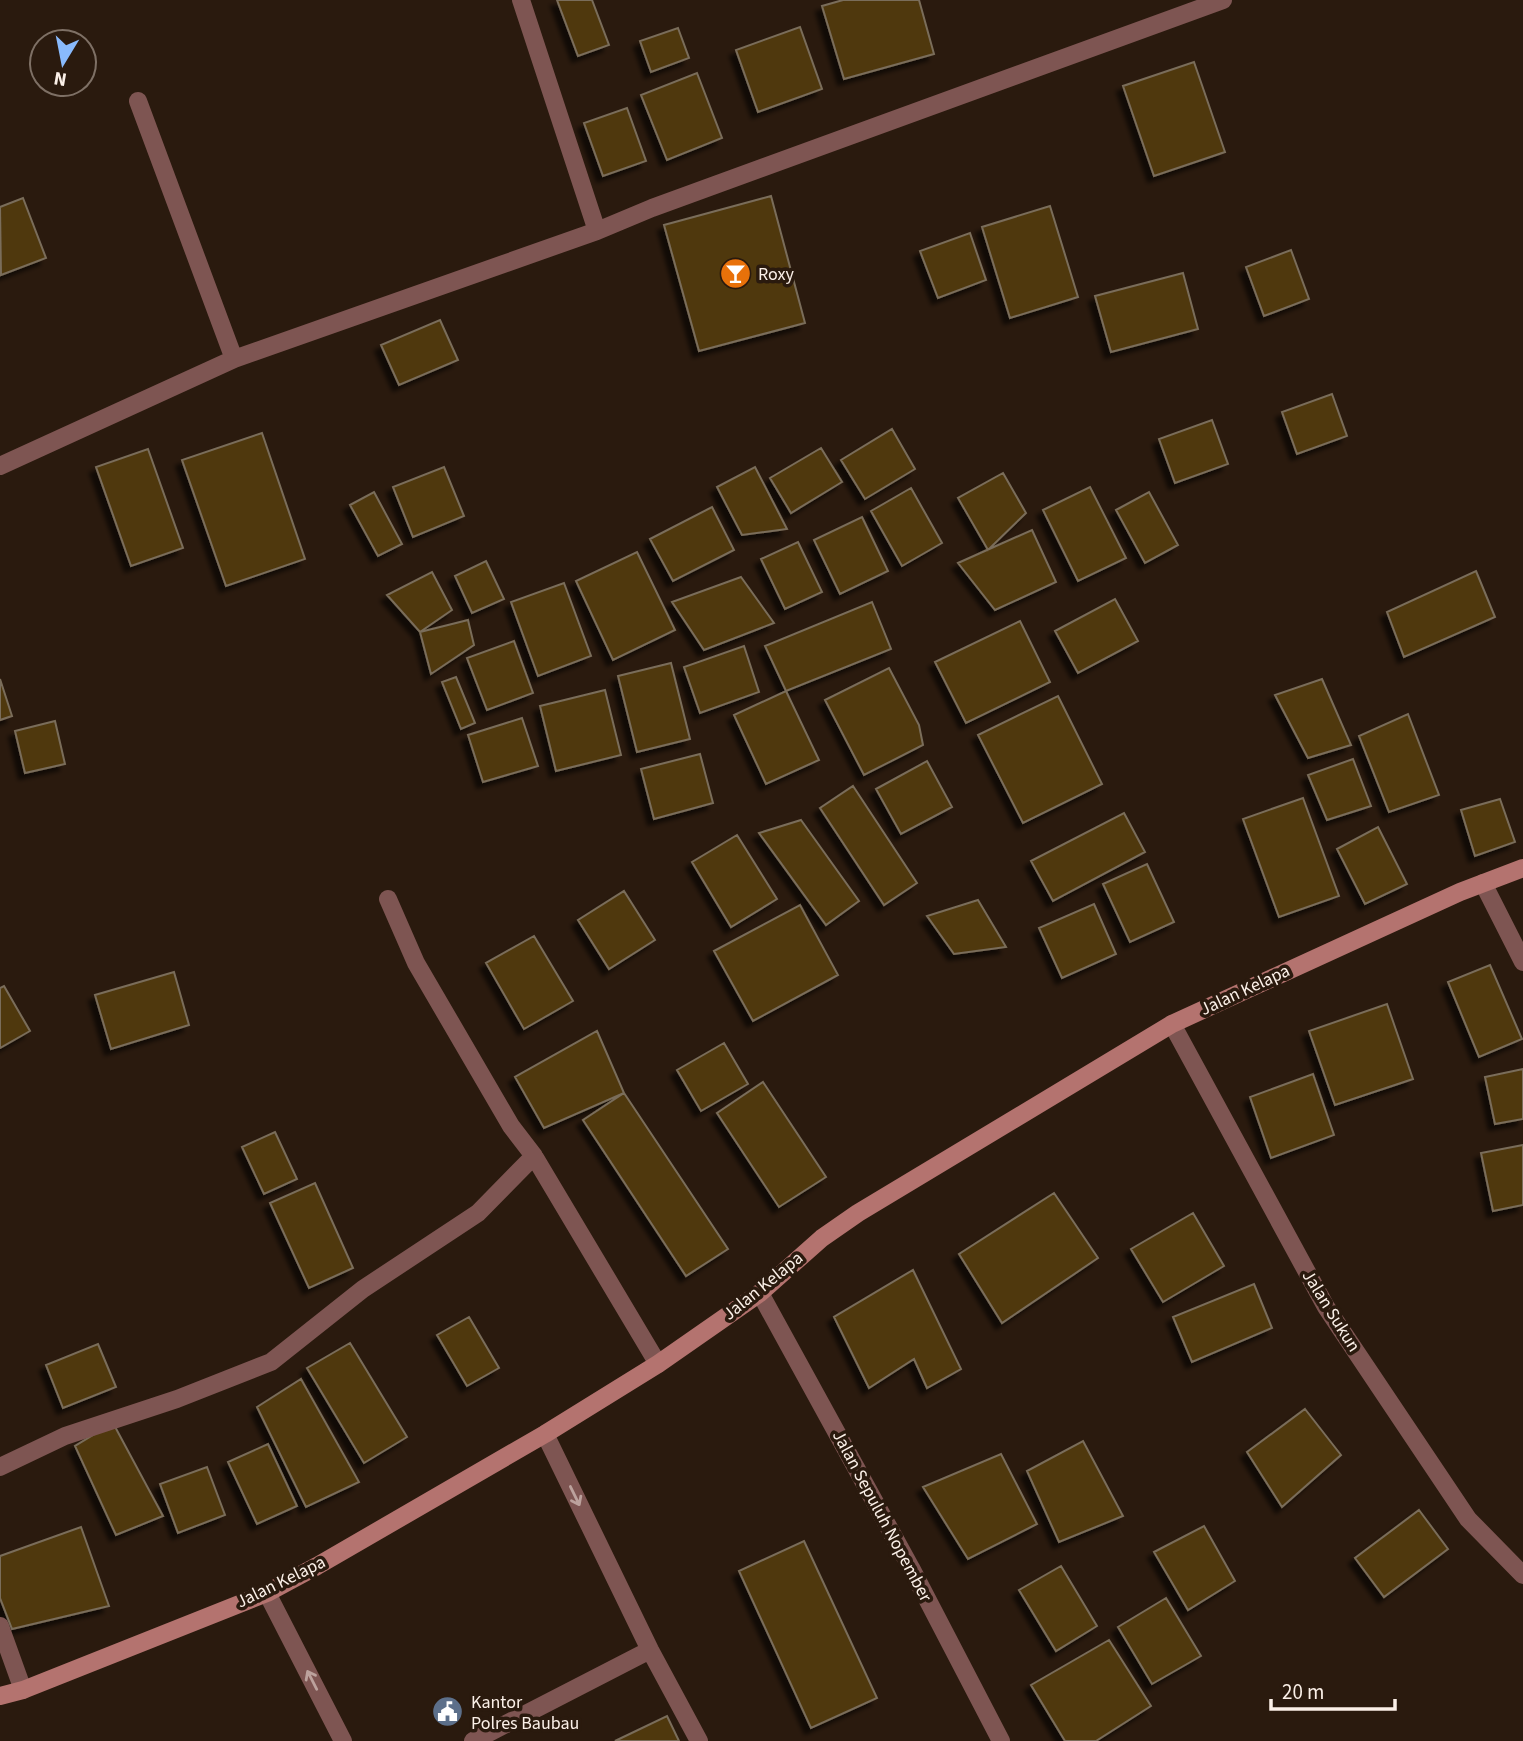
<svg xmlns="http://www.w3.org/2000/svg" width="1523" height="1741" viewBox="0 0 1523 1741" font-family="'Source Sans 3',sans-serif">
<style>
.building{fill:#4f3810;stroke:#7a6d5a;stroke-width:2;filter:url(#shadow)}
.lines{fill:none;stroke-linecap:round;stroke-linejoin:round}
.lane{stroke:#7e5552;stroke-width:18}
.street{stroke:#7e5552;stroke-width:18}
.secondary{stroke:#b4736f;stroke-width:18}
.oneway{stroke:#bca29d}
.labels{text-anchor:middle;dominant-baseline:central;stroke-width:7;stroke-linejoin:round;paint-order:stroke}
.poi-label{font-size:18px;fill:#fbf0e8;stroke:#2a1a0e;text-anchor:start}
.street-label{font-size:18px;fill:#fbf0e8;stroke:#2a1a0e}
</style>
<defs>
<filter id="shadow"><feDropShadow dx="-6" dy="6" stdDeviation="2" flood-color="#0009"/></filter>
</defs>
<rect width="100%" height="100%" fill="#2a1a0e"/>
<path class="building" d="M 557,0 L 592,0 L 609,45 L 578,56 Z
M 843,0 L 919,0 L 934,54 L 844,79 L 822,6 Z
M 800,27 L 822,89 L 758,112 L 736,50 Z
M 678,28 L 689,58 L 651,72 L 640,41 Z
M 1194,62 L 1225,152 L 1154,176 L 1123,86 Z
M 697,73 L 722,138 L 667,160 L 641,95 Z
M 627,108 L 646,161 L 603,176 L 584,123 Z
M 771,196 L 805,323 L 699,351 L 664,225 Z
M 23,198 L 46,258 L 1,275 L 0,207 Z
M 1050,206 L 1078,297 L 1010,318 L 982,227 Z
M 970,233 L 986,280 L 938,298 L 920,251 Z
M 1291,250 L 1309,299 L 1264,316 L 1246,267 Z
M 1183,273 L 1198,329 L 1111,352 L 1095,296 Z
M 440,320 L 458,360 L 399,385 L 381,345 Z
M 1332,394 L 1347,436 L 1297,454 L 1282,412 Z
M 1212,420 L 1228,464 L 1175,483 L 1159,439 Z
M 892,429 L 915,469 L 865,499 L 841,460 Z
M 262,433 L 305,559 L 226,586 L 182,460 Z
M 821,448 L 842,482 L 791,513 L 770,478 Z
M 148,449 L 183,548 L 131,566 L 96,467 Z
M 444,467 L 464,516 L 413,537 L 393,487 Z
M 755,467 L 787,529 L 742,535 L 717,487 Z
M 1003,473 L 1026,513 L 988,550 L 958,498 Z
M 1090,487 L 1126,558 L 1078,581 L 1043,510 Z
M 911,488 L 942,543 L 902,566 L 871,511 Z
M 374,492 L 402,544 L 378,556 L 350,505 Z
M 1149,492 L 1178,545 L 1145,563 L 1116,510 Z
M 712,507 L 734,550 L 673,581 L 650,539 Z
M 862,517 L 888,571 L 840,594 L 814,540 Z
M 1032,530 L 1056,582 L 995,610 L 958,563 Z
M 798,542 L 822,592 L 785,609 L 761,559 Z
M 637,552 L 675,630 L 613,660 L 576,581 Z
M 486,561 L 504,599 L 472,613 L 455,576 Z
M 1476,571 L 1495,617 L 1404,657 L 1387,612 Z
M 432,572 L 452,610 L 420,632 L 387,595 Z
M 741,577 L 774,623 L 704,650 L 672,602 Z
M 564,583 L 591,656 L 538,676 L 511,602 Z
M 1115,599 L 1138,641 L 1078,673 L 1055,631 Z
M 872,602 L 891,649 L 786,691 L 765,646 Z
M 468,620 L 474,645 L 431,674 L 420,632 Z
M 1020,621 L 1050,682 L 966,723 L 935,662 Z
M 514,641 L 533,693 L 487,710 L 467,658 Z
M 744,646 L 759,692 L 700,713 L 684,667 Z
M 671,663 L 690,739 L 637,752 L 618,676 Z
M 889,668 L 919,725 L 923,745 L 864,775 L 825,700 Z
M 456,677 L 475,723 L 461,729 L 442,682 Z
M 0,679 L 12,716 L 0,720 Z
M 1322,679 L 1351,745 L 1308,758 L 1275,695 Z
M 605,690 L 621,755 L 556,771 L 540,706 Z
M 786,691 L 819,760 L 766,784 L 734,715 Z
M 1058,696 L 1102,784 L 1023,823 L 978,735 Z
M 1408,714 L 1439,795 L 1389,812 L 1359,736 Z
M 522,718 L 538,766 L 483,782 L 468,735 Z
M 55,721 L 65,764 L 25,773 L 15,731 Z
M 700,754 L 713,803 L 654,819 L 641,769 Z
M 1353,759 L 1371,806 L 1327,820 L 1308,775 Z
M 927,761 L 952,807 L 901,834 L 876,789 Z
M 853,786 L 917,883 L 884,905 L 820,808 Z
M 1303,798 L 1339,896 L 1279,917 L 1243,819 Z
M 1500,799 L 1515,842 L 1475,856 L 1461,810 Z
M 1124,813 L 1145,852 L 1053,901 L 1031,861 Z
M 801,820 L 859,901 L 826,925 L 759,833 Z
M 1378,827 L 1407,884 L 1365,904 L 1337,849 Z
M 737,835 L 777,899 L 731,927 L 692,862 Z
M 1147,864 L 1174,922 L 1130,942 L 1103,884 Z
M 624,891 L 655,940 L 609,969 L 578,920 Z
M 978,900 L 1006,947 L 954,954 L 927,916 Z
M 1094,904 L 1116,954 L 1062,978 L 1039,928 Z
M 800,905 L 838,975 L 753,1021 L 714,951 Z
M 534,936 L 573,1001 L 524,1029 L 486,963 Z
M 1490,965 L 1522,1039 L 1479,1057 L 1448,982 Z
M 174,972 L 189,1025 L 111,1049 L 95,995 Z
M 4,986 L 30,1031 L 0,1048 L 0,988 Z
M 1387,1004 L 1413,1079 L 1335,1105 L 1309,1031 Z
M 597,1031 L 624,1093 L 544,1128 L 515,1077 Z
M 724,1043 L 748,1084 L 701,1111 L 677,1070 Z
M 1523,1069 L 1523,1119 L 1495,1124 L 1485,1077 Z
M 1313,1074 L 1334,1135 L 1271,1158 L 1250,1097 Z
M 763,1082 L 826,1177 L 779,1207 L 717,1113 Z
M 624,1093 L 728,1249 L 686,1276 L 583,1120 Z
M 275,1132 L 297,1179 L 264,1194 L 242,1147 Z
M 1523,1145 L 1523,1205 L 1493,1211 L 1481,1153 Z
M 315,1183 L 353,1268 L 309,1288 L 270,1203 Z
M 1054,1193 L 1098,1258 L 1002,1323 L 959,1254 Z
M 1193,1213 L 1224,1266 L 1163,1302 L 1131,1249 Z
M 913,1270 L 961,1369 L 927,1388 L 914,1359 L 869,1388 L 834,1317 Z
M 1254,1284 L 1272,1328 L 1192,1362 L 1173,1317 Z
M 469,1317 L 499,1368 L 467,1386 L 437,1335 Z
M 350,1343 L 407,1437 L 364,1463 L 307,1368 Z
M 98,1344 L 116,1387 L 63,1408 L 46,1365 Z
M 301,1379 L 359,1482 L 306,1507 L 257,1407 Z
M 1305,1409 L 1341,1455 L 1282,1507 L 1247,1452 Z
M 113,1423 L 163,1516 L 116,1535 L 75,1446 Z
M 1083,1441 L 1123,1516 L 1059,1542 L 1027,1471 Z
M 268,1444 L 297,1506 L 257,1524 L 228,1462 Z
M 1001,1454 L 1037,1524 L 968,1559 L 923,1487 Z
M 207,1467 L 225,1515 L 178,1533 L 160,1484 Z
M 1419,1510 L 1448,1549 L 1384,1597 L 1355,1558 Z
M 1204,1526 L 1235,1581 L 1188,1610 L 1154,1552 Z
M 81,1527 L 109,1606 L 12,1629 L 0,1598 L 0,1556 Z
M 804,1541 L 877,1698 L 811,1728 L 739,1571 Z
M 1061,1566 L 1097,1626 L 1056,1651 L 1019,1590 Z
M 1166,1598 L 1201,1656 L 1152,1684 L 1118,1627 Z
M 1109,1640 L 1151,1706 L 1096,1741 L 1065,1741 L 1031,1685 Z
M 667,1716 L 679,1741 L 615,1741 Z"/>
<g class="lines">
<path class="lane" d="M 545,1434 L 650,1650 L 699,1741
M 267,1593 L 343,1741
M 473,1741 L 650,1650"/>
<path class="street" d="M 521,0 L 597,231
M 138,101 L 234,359
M 0,466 L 234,359 L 597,231 L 652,208 L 1223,0
M 1483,883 L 1523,962
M 388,899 L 416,963 L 511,1126 L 534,1156 L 658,1364
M 1172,1024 L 1326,1307 L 1468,1519 L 1523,1575
M 760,1293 L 911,1568 L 1001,1741
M 0,1467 L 65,1436 L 177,1399 L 271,1362 L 363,1289 L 478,1213 L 534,1156
M 0,1626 L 23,1690"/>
<path class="secondary" d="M 0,1696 L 23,1690 L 267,1593 L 317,1566 L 545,1434 L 658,1364 L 760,1293 L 822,1238 L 858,1213 L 1172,1024 L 1460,892 L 1523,868"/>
</g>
<defs><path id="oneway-shaft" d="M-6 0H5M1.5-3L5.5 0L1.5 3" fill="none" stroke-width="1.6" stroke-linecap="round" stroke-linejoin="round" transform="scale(1.75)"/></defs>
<g class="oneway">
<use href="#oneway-shaft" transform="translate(575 1496) rotate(64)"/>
<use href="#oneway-shaft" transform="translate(312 1680) rotate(-117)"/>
</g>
<defs>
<symbol id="bar-disc" viewBox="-11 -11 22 22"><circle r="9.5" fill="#e8710a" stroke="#2a1a0e"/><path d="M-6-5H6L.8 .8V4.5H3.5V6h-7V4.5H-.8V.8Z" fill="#fff"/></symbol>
<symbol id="civic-disc" viewBox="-11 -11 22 22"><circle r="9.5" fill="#5c6f8a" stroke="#2a1a0e"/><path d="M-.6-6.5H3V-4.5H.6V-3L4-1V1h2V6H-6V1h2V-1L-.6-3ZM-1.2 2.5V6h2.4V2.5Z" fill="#fff"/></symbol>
</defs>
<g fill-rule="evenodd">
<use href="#bar-disc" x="718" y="256" width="35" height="35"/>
<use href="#civic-disc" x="430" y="1694" width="35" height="35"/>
</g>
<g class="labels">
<g class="poi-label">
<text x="758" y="274">Roxy</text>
<text x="471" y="1702">Kantor<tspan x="471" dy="21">Polres Baubau</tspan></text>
</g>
<g class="street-label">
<text transform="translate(1245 990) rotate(-25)">Jalan Kelapa</text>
<text transform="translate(763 1286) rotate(-39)">Jalan Kelapa</text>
<text transform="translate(1331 1311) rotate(58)">Jalan Sukun</text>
<text transform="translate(882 1516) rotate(62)">Jalan Sepuluh Nopember</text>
<text transform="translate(281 1582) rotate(-26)">Jalan Kelapa</text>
</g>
</g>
<g transform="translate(63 63) rotate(190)"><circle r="33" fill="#2a1a0e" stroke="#7e7065" stroke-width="2"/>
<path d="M0-5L12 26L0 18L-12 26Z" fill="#89bafc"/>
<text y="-10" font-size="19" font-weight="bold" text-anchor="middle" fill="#fbf0e8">N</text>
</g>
<path d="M1271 1699v10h124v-10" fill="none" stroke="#fbf0e8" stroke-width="3.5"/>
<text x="1282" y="1699" font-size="21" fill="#fbf0e8" stroke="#2a1a0e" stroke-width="5" paint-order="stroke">20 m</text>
</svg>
